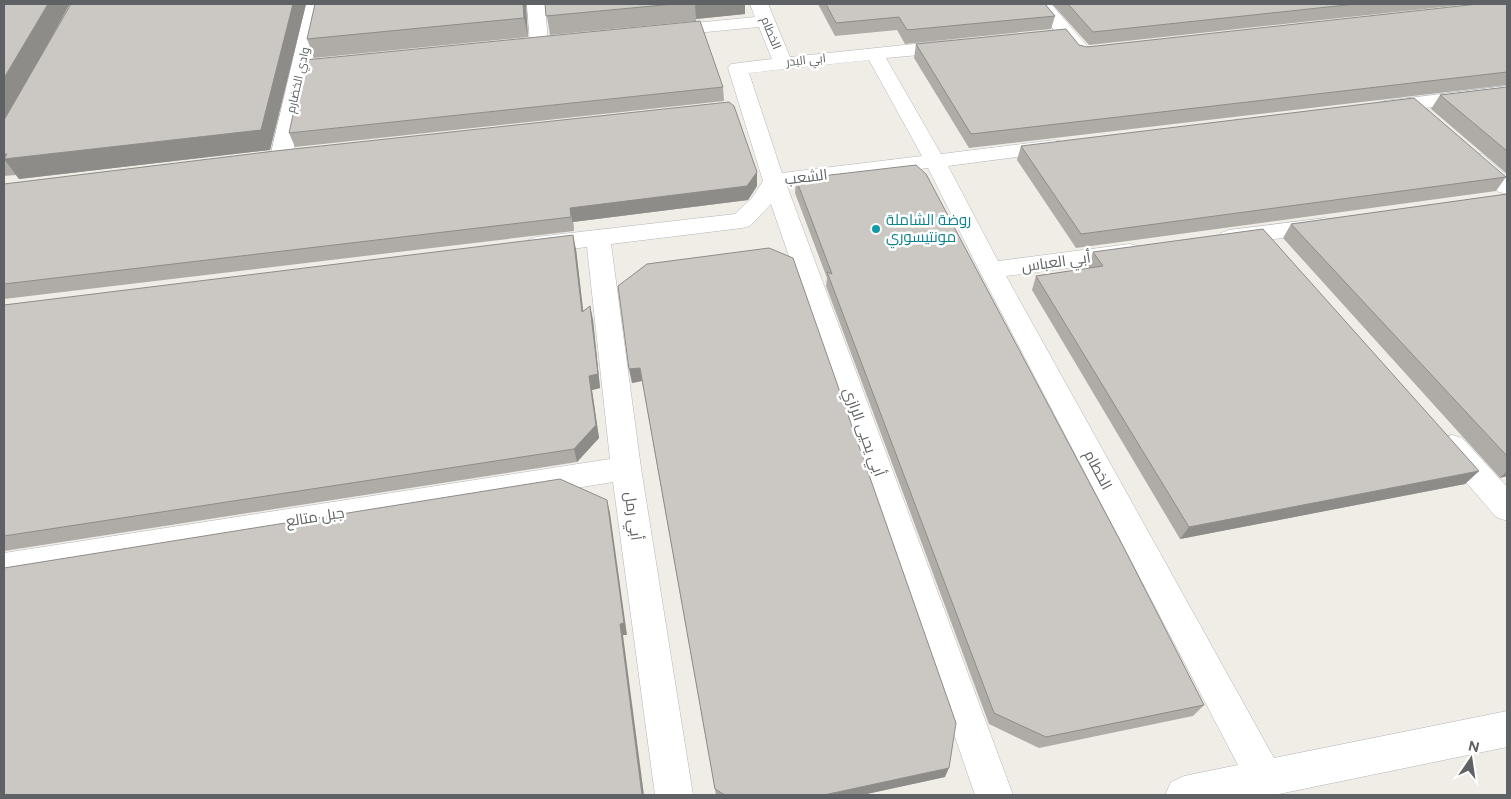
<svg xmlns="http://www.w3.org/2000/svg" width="1511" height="799" viewBox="0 0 1511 799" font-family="Figtree,Cairo,sans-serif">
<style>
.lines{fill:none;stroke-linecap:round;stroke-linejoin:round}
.minor-casing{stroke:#b3b6ba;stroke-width:1}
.minor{fill:#fff;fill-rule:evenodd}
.wall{fill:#afaca8}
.shaded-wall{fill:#8e8c88}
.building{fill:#cbc8c3;stroke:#8e8c88}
.culture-dot{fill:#0f9aa8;stroke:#fff;stroke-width:2}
.labels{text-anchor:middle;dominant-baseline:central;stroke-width:5;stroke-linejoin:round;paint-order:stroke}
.far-street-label{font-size:12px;fill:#5e6265;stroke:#fff}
.street-label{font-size:15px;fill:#5e6265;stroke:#fff}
.culture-label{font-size:15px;fill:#0d838f;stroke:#fff;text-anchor:start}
</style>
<rect width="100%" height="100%" fill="#efede6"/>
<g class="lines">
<defs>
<path id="minor" d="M 306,4 L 324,4 L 292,157 L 289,162 L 281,163 L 273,162 L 270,157 Z
M 527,4 L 545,4 L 548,43 L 546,47 L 539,49 L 532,47 L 530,43 Z
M 750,4 L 768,4 L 790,57 L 952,40 L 959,42 L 961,46 L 959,50 L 952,52 L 886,58 L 941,154 L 1055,140 L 1062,142 L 1066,146 L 1062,150 L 1055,152 L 948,166 L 998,261 L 1130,244 L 1138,246 L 1142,252 L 1138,258 L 1130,260 L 1006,276 L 1274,758 L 1507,711 L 1507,747 L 1274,795 L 1165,795 L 1171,782 L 1184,776 L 1238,765 L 979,270 L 928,168 L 787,186 L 1013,795 L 975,795 L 771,204 L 750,226 L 742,228 L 611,244 L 641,468 L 693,795 L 655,795 L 613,482 L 4,581 L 4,553 L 610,459 L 587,247 L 536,253 L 528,250 L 524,245 L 528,240 L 536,237 L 735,214 L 752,198 L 763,181 L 728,68 L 731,64 L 772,59 L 759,27 L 664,36 L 658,35 L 655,31 L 658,27 L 664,26 L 755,17 ZM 869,60 L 922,156 L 782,173 L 749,73 Z
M 1033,4 L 1051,4 L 1088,47 L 1097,48 L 1099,52 L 1097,56 L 1083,59 L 1076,57 Z
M 1507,86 L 1507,98 L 1384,113 L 1377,111 L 1374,107 L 1377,103 L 1384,101 Z
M 1474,153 L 1482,154 L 1507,176 L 1507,194 L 1499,192 L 1466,164 L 1463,159 L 1466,154 Z
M 1325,218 L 1333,220 L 1337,225 L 1333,230 L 1229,246 L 1221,243 L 1217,238 L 1221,233 L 1229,230 Z
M 1452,435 L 1462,438 L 1507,487 L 1507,521 L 1496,517 L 1442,454 L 1438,446 L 1442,438 Z"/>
</defs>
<use href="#minor" class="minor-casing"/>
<use href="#minor" class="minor"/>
</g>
<path class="wall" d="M 4,4 L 48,44 L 71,4 L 306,4 L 270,150 L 19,179 L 16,175 L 4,176 Z
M 525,4 L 528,37 L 314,58 L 307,39 Z
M 545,4 L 745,4 L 745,14 L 696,19 L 696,21 L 550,35 Z
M 818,4 L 1045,4 L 1055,16 L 1051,29 L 905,44 L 897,30 L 835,36 Z
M 1052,4 L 1471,4 L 1089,45 Z
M 1507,4 L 1507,85 L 969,148 L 914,58 L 916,44 L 1079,45 L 1087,47 Z
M 723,87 L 724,101 L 295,147 L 289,133 Z
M 1507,87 L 1507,174 L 1431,109 L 1440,95 Z
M 1021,146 L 1506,177 L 1496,191 L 1076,248 L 1017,160 Z
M 796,179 L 1204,705 L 1193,716 L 1039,748 L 989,724 L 826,286 L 827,278 L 795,193 Z
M 4,184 L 757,186 L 748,200 L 573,222 L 574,231 L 4,299 Z
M 1507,194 L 1507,476 L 1500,478 L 1283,238 L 1291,224 Z
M 576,249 L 583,311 L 590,306 L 593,320 L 600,388 L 592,390 L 599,438 L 577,462 L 4,551 L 4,305 Z
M 1093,252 L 1479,471 L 1465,484 L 1180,539 L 1032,290 L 1036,276 L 1089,268 L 1088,266 Z
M 618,286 L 945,777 L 862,795 L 716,795 L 642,381 L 632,383 Z"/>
<path class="shaded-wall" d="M 48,4 L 70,4 L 4,123 L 4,78 Z
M 293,4 L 306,4 L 270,150 L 19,179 L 4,159 Z
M 523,4 L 526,4 L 528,37 L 524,18 Z
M 695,4 L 745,4 L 745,14 L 696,19 Z
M 757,172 L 757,186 L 748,200 L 573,222 L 574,231 L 570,208 Z
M 573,235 L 576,249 L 585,326 L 582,312 Z
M 590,306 L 593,320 L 600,388 L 592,390 L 599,438 L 577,462 L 574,449 L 589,376 Z
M 640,368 L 642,381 L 632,383 L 629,369 Z
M 1479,471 L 1465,484 L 1180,539 L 1189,527 Z
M 1507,471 L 1507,476 L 1500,478 Z
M 607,500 L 610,513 L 627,635 L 623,635 L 644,795 L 642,795 L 620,624 Z
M 949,768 L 945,777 L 862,795 L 824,795 Z"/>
<path class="building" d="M 4,4 L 48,4 L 4,78 Z
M 71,4 L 293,4 L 261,130 L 4,159 L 7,154 L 4,154 L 4,120 Z
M 315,4 L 523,4 L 524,18 L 307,39 Z
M 545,4 L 674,4 L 546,16 Z
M 826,4 L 1045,4 L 1055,16 L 907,30 L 899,17 L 836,23 Z
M 1068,4 L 1356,4 L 1093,32 Z
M 1478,4 L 1507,4 L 1507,72 L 971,134 L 916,44 L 1066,29 L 1079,45 L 1087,47 Z
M 700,21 L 723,87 L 289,133 L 305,60 Z
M 1507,87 L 1507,151 L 1440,95 Z
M 1414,98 L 1506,177 L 1081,234 L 1021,146 Z
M 729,102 L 734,106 L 757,172 L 747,186 L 570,208 L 571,217 L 4,284 L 4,184 L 275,151 Z
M 916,165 L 926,174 L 1124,548 L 1204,705 L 1046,737 L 994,713 L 827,272 L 832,274 L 796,179 Z
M 1507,194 L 1507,456 L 1291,224 Z
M 1263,229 L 1479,471 L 1189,527 L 1036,276 L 1103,266 L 1093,252 Z
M 573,235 L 582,312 L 590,306 L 598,374 L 589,376 L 596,425 L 574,449 L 4,536 L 4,305 Z
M 769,248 L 793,258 L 956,723 L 949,768 L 824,795 L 725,795 L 715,789 L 640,368 L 629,369 L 618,286 L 647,264 Z
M 560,479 L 607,500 L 624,623 L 620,624 L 642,795 L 4,795 L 4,568 Z"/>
<circle class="culture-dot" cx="876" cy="229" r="5"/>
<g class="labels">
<g class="far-street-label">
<text transform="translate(771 33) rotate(68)">الخطام</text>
<text transform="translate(806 60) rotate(-6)">ابي البدر</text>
<text transform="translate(298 80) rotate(-77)">وادي الخضارم</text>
</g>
<g class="street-label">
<text transform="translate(806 177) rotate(-7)">الشعب</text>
<text transform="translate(1056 262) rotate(-8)">أبي العباس</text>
<text transform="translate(864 432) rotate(70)">أبي يحيى الرازي</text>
<text transform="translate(1098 470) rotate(62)">الخطام</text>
<text transform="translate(633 516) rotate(82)">أبي رمل</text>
<text transform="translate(315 517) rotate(-9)">جبل متالع</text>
</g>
<g class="culture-label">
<text x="886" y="220">روضة الشاملة<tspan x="886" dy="17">مونتيسوري</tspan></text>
</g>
</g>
<rect width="1511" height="799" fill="none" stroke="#5e6265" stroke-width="10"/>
<g transform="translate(1471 759) rotate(13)" stroke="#ffffff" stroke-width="4" paint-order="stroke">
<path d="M0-4L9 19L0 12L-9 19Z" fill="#5e6265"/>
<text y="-8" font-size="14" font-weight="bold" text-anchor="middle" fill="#5e6265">N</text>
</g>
</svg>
